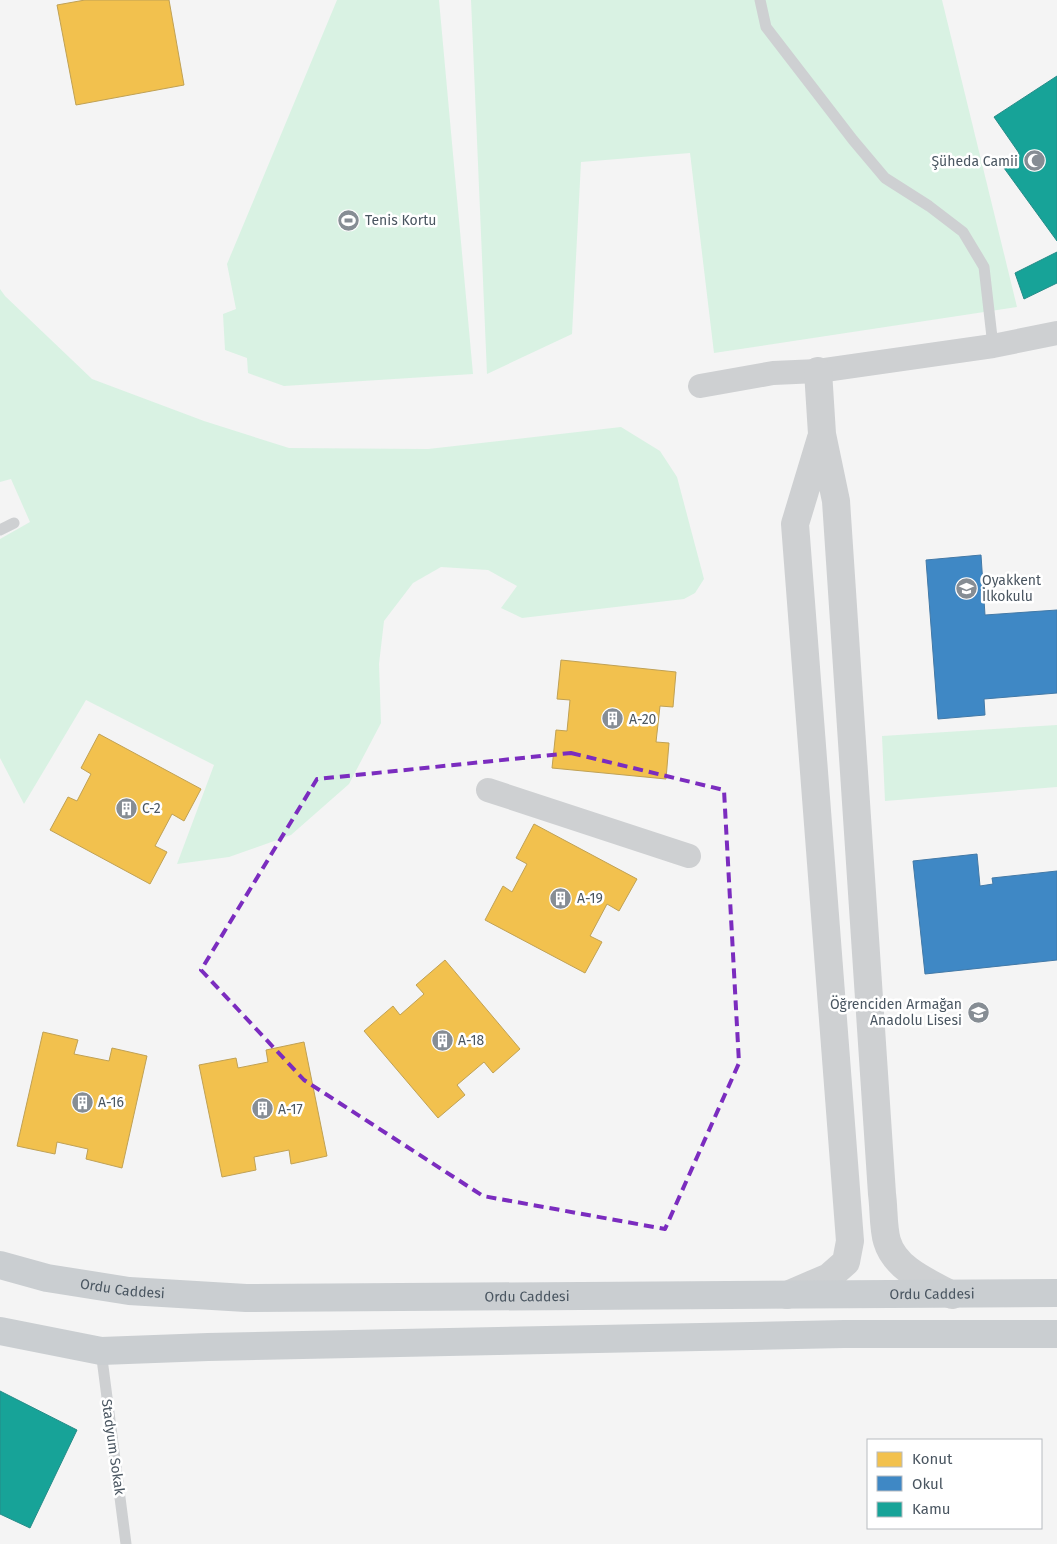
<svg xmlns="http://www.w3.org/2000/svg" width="1057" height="1544" viewBox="0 0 1057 1544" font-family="'Fira Sans',sans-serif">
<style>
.green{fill:#d9f2e3}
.homes{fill:#f2c14e;stroke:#c0a154}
.schools{fill:#3f88c5;stroke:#4279a7}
.public{fill:#17a398;stroke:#268c88}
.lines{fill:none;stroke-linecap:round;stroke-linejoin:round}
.service{stroke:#ced0d2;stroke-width:11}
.minor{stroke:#ced0d2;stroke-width:24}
.tertiary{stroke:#ced0d2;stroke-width:28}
.primary{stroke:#caced1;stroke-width:28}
.marked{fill:none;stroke:#7b2cbf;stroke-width:4;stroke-dasharray:10 6;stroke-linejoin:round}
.labels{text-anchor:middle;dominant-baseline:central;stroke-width:5;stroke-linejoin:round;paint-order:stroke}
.poi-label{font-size:14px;fill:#4a5661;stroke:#fff;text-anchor:start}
.street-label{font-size:14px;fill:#4a5661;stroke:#fff}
</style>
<rect width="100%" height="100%" fill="#f4f4f4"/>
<path class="green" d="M 337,0 L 439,0 L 473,374 L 284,386 L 248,373 L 247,358 L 225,350 L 223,314 L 236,309 L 227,264 Z
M 471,0 L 942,0 L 1017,307 L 714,353 L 690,153 L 581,162 L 572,334 L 487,374 Z
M 0,289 L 5,296 L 92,379 L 204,421 L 289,448 L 428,449 L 621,427 L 660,451 L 677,477 L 704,579 L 695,593 L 684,599 L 522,618 L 501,608 L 517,586 L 488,570 L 441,567 L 413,583 L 384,621 L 379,664 L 381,723 L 349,784 L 291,835 L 229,857 L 177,864 L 214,765 L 86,700 L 24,804 L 0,758 L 0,539 L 30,522 L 11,479 L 0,482 Z
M 1057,725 L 1057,787 L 885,801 L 882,736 Z"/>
<path class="homes" d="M 85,0 L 169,0 L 184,85 L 76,105 L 57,5 Z
M 561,660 L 676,672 L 673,707 L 660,706 L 656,742 L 669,743 L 666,779 L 552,768 L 556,730 L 567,731 L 570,700 L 557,699 Z
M 99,734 L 201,789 L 184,821 L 172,814 L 155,846 L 167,852 L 150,884 L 50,830 L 68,797 L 77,801 L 91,774 L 81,768 Z
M 534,824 L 637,879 L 619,911 L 607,904 L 590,936 L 602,942 L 585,973 L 485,920 L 503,886 L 512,892 L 527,864 L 516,858 Z
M 445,960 L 520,1049 L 493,1073 L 484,1062 L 457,1085 L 465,1095 L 438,1118 L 364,1031 L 393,1006 L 400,1015 L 424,994 L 416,985 Z
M 43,1032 L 78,1040 L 74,1054 L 109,1061 L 112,1048 L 147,1056 L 122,1168 L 86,1159 L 88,1149 L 57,1142 L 55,1154 L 17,1146 Z
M 304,1042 L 327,1156 L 291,1164 L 289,1150 L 254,1157 L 256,1170 L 222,1177 L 199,1065 L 236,1058 L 238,1068 L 268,1062 L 266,1050 Z"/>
<path class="schools" d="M 981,555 L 985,615 L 1057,610 L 1057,693 L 984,699 L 985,715 L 938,719 L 926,560 Z
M 977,854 L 980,886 L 993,884 L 992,878 L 1057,871 L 1057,960 L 925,974 L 913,861 Z"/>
<path class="public" d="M 1057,76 L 1057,241 L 1004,168 L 1019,153 L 994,117 Z
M 1057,252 L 1057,283 L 1024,299 L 1015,273 Z
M 0,1391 L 77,1430 L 30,1528 L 0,1514 Z"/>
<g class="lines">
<path class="service" d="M 760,0 L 766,27 L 853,140 L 885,178 L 929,206 L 963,232 L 984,267 L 993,346
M 0,530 L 14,523
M 101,1351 L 126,1544"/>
<path class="minor" d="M 700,386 L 773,373 L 818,371 L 993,346 L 1057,333
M 488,790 L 689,856"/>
<path class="tertiary" d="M 818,371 L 822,434 L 836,501 L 882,1194 C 884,1208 883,1228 887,1241 C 895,1269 928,1282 952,1295
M 787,1295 L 829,1277 L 846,1262 L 850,1241 L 795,524 L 821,438"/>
<g class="primary">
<path id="s1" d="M 0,1265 L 47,1278 L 129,1291 L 246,1298 L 1057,1293"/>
<path d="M 0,1331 L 101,1351 L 208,1347 L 844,1334 L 1057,1334"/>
</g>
</g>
<path class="marked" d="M 571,753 L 724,790 L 739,1063 L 665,1229 L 483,1196 L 304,1080 L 201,970 L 317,779 Z"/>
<defs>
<symbol id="mosque-disc" viewBox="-11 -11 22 22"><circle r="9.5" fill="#868d94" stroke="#fff"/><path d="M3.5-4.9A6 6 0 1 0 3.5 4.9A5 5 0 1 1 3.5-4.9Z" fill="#fff"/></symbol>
<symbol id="stadium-disc" viewBox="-11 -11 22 22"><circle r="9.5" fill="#868d94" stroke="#fff"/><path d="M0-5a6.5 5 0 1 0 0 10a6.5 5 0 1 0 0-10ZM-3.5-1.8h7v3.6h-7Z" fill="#fff"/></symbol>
<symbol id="school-disc" viewBox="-11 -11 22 22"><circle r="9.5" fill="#868d94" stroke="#fff"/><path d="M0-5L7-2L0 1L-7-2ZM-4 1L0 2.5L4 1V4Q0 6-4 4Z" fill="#fff"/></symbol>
<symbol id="building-disc" viewBox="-11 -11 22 22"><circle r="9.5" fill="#868d94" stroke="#fff"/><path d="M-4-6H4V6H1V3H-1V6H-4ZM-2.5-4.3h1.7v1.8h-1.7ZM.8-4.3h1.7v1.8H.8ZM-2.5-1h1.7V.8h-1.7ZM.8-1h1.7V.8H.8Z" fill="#fff"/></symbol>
</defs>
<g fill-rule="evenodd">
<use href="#mosque-disc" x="1022" y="148" width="25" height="25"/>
<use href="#stadium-disc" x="336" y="208" width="25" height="25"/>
<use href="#school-disc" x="954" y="576" width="25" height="25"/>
<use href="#building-disc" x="600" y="706" width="25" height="25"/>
<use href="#building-disc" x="114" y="796" width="25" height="25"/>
<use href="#building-disc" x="548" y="886" width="25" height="25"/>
<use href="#school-disc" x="966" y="1000" width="25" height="25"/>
<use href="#building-disc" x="430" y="1028" width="25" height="25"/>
<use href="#building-disc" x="70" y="1090" width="25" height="25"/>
<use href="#building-disc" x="250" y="1096" width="25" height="25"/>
</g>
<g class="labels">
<g class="poi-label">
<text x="1018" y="161" text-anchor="end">Şüheda Camii</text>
<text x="365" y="220">Tenis Kortu</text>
<text x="982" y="580">Oyakkent<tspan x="982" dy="16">İlkokulu</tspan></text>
<text x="629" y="719">A-20</text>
<text x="142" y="808">C-2</text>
<text x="577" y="898">A-19</text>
<text x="962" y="1004" text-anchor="end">Öğrenciden Armağan<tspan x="962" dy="16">Anadolu Lisesi</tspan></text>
<text x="458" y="1040">A-18</text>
<text x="98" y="1102">A-16</text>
<text x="278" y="1109">A-17</text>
</g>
<g class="street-label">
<text stroke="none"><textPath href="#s1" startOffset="125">Ordu Caddesi</textPath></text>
<text stroke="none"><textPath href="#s1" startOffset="935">Ordu Caddesi</textPath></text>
<text stroke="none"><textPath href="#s1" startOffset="530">Ordu Caddesi</textPath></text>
<text transform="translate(113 1447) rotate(82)">Stadyum Sokak</text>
</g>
</g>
<rect x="867" y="1439" width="175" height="90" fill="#ffffff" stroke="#b7bbc0"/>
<rect x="877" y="1452" width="25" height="15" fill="#f2c14e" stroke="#b7bbc0"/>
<text x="912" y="1464" font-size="15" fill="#4a5661">Konut</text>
<rect x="877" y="1476" width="25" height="15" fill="#3f88c5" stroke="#b7bbc0"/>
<text x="912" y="1489" font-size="15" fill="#4a5661">Okul</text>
<rect x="877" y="1502" width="25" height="15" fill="#17a398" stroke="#b7bbc0"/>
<text x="912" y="1514" font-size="15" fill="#4a5661">Kamu</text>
</svg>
